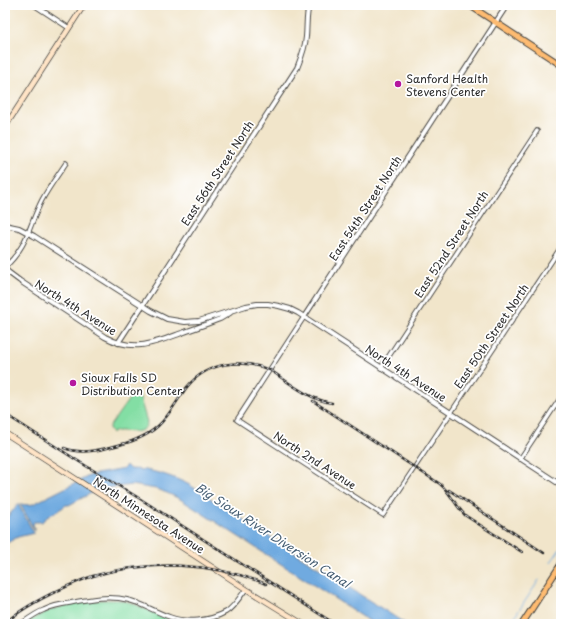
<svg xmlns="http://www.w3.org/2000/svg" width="566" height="629" viewBox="0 0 566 629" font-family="'Playpen Sans',sans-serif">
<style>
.green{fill:#83dea4;stroke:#578468}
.water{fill:#6faae0;stroke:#4d6a86}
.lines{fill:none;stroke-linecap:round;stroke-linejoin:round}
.stream{stroke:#6faae0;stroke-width:1}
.minor-casing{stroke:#494743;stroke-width:5.5}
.tertiary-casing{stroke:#494743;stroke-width:6}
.secondary-casing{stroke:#494743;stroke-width:6}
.primary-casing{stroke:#494743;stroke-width:7}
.minor{stroke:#fff;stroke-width:3.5}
.tertiary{stroke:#fff;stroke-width:4}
.secondary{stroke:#ffe4c6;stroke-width:4.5}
.primary{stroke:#febb71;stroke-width:5}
.rail-casing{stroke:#2b2b2b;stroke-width:2.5}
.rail{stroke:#fff;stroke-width:1;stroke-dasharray:3;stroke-linecap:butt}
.poi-dot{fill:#b5179e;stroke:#fff;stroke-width:1.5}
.labels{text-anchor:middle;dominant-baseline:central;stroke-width:3.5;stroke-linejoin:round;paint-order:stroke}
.poi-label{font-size:11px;fill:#2b2b2b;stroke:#fff;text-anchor:start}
.street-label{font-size:11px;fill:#2b2b2b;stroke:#fff}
.water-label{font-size:12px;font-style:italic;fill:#465e73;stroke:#fff}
</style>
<rect width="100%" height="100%" fill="#fff"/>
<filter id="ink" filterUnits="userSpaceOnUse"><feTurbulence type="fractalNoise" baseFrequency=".025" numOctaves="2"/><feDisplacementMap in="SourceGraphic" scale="8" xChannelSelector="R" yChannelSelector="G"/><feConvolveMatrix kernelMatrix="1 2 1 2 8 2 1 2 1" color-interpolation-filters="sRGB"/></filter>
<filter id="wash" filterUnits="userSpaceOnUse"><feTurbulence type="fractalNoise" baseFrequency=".012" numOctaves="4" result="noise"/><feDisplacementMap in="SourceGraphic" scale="16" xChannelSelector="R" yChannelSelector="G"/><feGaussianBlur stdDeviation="0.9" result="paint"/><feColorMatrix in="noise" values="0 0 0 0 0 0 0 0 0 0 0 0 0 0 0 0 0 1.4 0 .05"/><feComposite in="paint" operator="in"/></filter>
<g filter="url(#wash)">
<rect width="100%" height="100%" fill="#f1e5ca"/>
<path class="green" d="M 134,392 L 137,393 L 139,395 L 147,422 C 145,437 126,430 118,431 C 115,431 114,432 112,434 L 109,428 L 109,427 Z
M 101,600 L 120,600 L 132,603 L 170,620 L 182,622 L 205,621 L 209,624 L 25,624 C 49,607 73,603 101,600 Z"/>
<path class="water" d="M 126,465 L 130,469 C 151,469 169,475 188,484 L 406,624 L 374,624 L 180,499 L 167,493 L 156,489 L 132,485 L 99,489 L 69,505 L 66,505 C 59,511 46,516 42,522 L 34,522 L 33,524 L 35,531 L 20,504 L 29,505 L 33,504 L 91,475 L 124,469 L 125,466 Z
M 18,504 L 34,533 L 18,537 L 5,544 L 5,518 L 10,514 Z"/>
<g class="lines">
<path class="stream" d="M 551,562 L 560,549
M 510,624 L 539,580"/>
</g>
</g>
<g filter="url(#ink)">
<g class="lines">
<defs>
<path id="minor" d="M 34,5 L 69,28
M 5,267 C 28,246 29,225 42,200 C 49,187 58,175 66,163
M 304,317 L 237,420 L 383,515 L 561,247
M 381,368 L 537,131
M 520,459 L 561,397
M 21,624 C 28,619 36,613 44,610 C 52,606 62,604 70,603 C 89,599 109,595 128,600 C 142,603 155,612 170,617 C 186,623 210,621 226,612 C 234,607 240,597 246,589"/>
<path id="tertiary" d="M 5,225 L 19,228 L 34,236 L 151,311 L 167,319 L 185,322 L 199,321 L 246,306 L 257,304 L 268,304 L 279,306 L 290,309 L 298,313 L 561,485
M 5,268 L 8,272 L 20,281 L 105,337 C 133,352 152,344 179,334 C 193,329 207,324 220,319 L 230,313
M 304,317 L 507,5
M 118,343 L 297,68 C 301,58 305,49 306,37 C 307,26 306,16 309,5"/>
<path id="secondary" d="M 5,127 L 84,5
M 5,433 L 246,589 L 303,624"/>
<path id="primary" d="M 469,5 L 561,65
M 522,624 L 561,564"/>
</defs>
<use href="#minor" class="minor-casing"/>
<use href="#tertiary" class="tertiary-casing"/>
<use href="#secondary" class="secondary-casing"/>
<use href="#primary" class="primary-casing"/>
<use href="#minor" class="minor"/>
<use href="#tertiary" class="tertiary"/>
<use href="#secondary" class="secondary"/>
<use href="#primary" class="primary"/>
<defs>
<path id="rail" d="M 313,401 L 440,484 C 451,493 456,507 466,516 L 522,552
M 5,414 L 78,461 L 142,500 L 335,624
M 64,448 C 80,454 96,451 111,447 C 128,443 145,438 158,426 C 170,415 177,400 187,387 C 207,362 241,358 270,370 C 288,382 310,400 332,403
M 449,490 L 544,553
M 5,623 C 21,609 40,599 59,590 C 70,585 81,580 93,576 C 149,560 212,562 266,584"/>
</defs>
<use href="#rail" class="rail-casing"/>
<use href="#rail" class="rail"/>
</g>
</g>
<g class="poi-dot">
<circle cx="398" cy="84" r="4"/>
<circle cx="73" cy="383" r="4"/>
</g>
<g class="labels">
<g class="poi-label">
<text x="406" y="78">Sanford Health<tspan x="406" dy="13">Stevens Center</tspan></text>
<text x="81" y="377">Sioux Falls SD<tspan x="81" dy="13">Distribution Center</tspan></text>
</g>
<g class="street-label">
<text transform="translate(217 173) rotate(-57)">East 56th Street North</text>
<text transform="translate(365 208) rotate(-57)">East 54th Street North</text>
<text transform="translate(451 244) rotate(-57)">East 52nd Street North</text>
<text transform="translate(76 307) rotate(32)">North 4th Avenue</text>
<text transform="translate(491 336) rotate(-56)">East 50th Street North</text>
<text transform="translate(406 373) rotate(33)">North 4th Avenue</text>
<text transform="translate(315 460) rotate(33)">North 2nd Avenue</text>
<text transform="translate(149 515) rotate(33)">North Minnesota Avenue</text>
</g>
<g class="water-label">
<text transform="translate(273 535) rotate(33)">Big Sioux River Diversion Canal</text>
</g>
</g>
<rect width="566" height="629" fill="none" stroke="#fff" stroke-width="20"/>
</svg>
